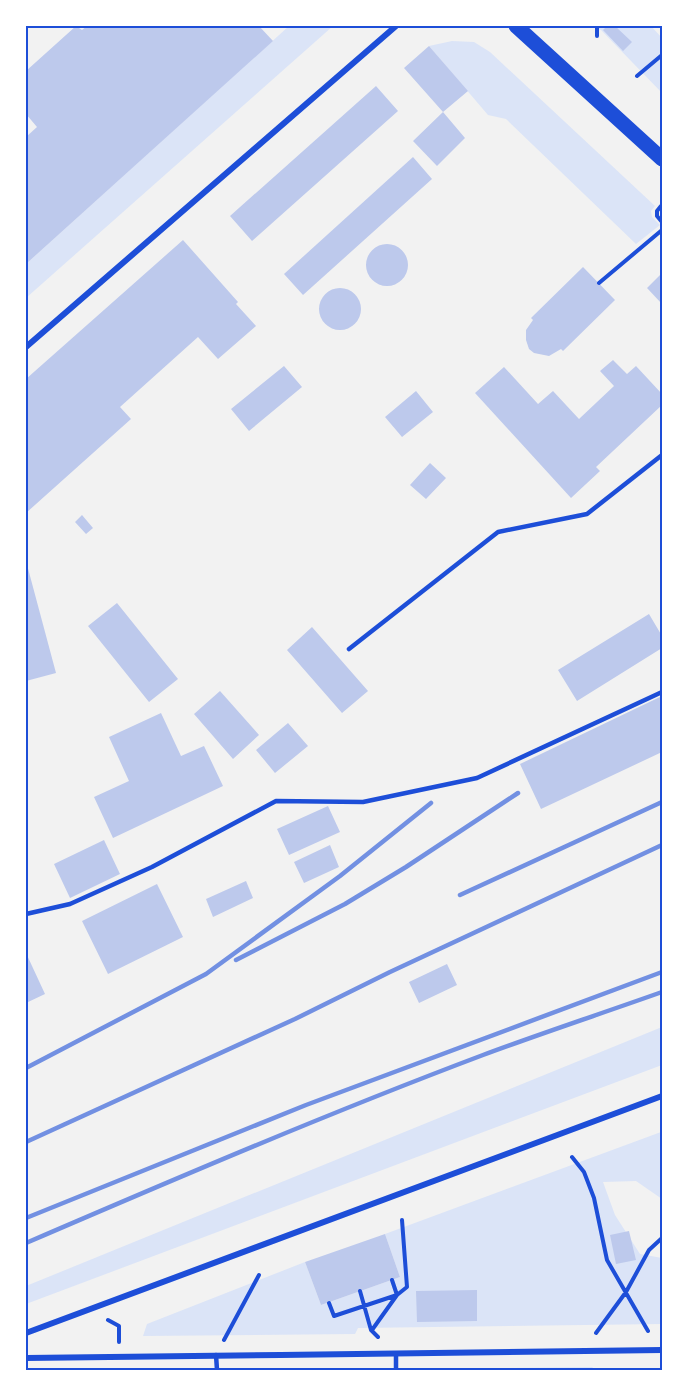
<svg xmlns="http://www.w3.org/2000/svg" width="688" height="1396" viewBox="0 0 688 1396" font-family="'Roboto Condensed',sans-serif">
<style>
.green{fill:#dbe4f7}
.building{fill:#bdc9ec}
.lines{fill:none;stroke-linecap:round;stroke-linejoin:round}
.path{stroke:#1d4ed8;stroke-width:4}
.service{stroke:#1d4ed8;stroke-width:4.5}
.minor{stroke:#1d4ed8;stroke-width:6}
.primary{stroke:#1d4ed8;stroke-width:15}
.rail{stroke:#7290e2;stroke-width:4.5}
.neatline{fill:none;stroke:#1d4ed8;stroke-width:2}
</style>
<rect width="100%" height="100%" fill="#f2f2f2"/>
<path class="green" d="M 289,26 L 333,26 L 26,298 L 26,264 Z
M 592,26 L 651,26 L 662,38 L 662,93 L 601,30 Z
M 452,41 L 474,42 L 490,52 L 655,206 L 651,211 L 652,217 L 660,225 L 636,244 L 506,119 L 488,115 L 429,46 Z
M 662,1027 L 662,1065 L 26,1304 L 26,1286 Z
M 661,1132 L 662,1199 L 636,1181 L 603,1182 L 615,1215 L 640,1254 L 662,1258 L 662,1324 L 358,1328 L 355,1334 L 143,1336 L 147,1324 L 305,1262 L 321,1305 L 400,1277 L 385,1234 Z
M 593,1367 L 591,1370 L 410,1370 L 410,1369 Z"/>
<path class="building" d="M 76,26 L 82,30 L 87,26 L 259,26 L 273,41 L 26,264 L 26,137 L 37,127 L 26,114 L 26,71 Z
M 607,26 L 615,26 L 632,42 L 623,51 L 603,30 Z
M 429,46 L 468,91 L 443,112 L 404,68 Z
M 376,86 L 398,111 L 252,241 L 230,216 Z
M 443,112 L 465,138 L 437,166 L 413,141 Z
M 413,157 L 432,179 L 303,295 L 284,274 Z
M 183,240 L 238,302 L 236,304 L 256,326 L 218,359 L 198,337 L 120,407 L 131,419 L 26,513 L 26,379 Z
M366 265a21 21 0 1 1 42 0a21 21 0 1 1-42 0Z
M 583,267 L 615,300 L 563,351 L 561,349 L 549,356 L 534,353 L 529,349 L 526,340 L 526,330 L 533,320 L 531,318 Z
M 662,273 L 662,304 L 647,288 Z
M319 309a21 21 0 1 1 42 0a21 21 0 1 1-42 0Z
M 613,360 L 627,374 L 636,366 L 662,394 L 662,405 L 596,467 L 600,471 L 571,498 L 475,393 L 504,367 L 538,404 L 553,391 L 579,419 L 614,386 L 600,371 Z
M 284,366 L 302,387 L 249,431 L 231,409 Z
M 416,391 L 433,412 L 402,437 L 385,417 Z
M 430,463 L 446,478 L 426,499 L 410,485 Z
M 82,515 L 93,528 L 86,534 L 75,522 Z
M 26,561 L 56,673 L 26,681 Z
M 117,603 L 178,679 L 149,702 L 88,626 Z
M 649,614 L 662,636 L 662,648 L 577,701 L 558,670 Z
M 312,627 L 368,691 L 342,713 L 287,650 Z
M 220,691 L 259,735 L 233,759 L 194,714 Z
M 662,696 L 662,752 L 541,809 L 520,764 Z
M 161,713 L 181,756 L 204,746 L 223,786 L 113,838 L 94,797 L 129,781 L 109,737 Z
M 288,723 L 308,746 L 275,773 L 256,750 Z
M 328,806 L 340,832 L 289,855 L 277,829 Z
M 104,840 L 120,874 L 70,898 L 54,864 Z
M 330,845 L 339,867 L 304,883 L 294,862 Z
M 246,881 L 253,898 L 213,917 L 206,899 Z
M 157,884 L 183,937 L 108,974 L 82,921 Z
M 26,953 L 45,994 L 26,1003 Z
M 447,964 L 457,985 L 419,1003 L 409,982 Z
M 629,1231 L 636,1260 L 616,1264 L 610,1235 Z
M 385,1234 L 400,1277 L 321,1305 L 305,1262 Z
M 477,1290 L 477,1321 L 417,1322 L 416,1291 Z"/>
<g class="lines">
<path class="path" d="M 597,26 L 597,36
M 637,76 L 662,55
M 661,206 L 657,211 L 657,216 L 662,222
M 599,283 L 662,230
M 572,1157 L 584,1172 L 594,1198 L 607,1260 L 648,1331
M 360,1291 L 371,1330 L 378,1337
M 329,1303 L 334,1316 L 397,1295 L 407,1287 L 402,1220
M 108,1320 L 119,1326 L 119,1342
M 372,1330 L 397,1295 L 392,1280
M 596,1333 L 626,1292 L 649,1250 L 662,1238
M 224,1340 L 259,1275"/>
<path class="service" d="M 349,649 L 498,532 L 587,514 L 662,455
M 26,914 L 70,904 L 152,867 L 276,801 L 363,802 L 477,778 L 662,692
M 216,1355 L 217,1370
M 396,1355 L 396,1370"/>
<path class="minor" d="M 26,347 L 396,26
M 26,1333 L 662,1096
M 26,1358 C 238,1355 450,1354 662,1350"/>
<path class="primary" d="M 516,26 L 662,159"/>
<path class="rail" d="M 460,895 L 662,802
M 236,960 L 345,904 L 406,867 L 518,793
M 26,1068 L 206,974 L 340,876 L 431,803
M 26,1142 L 295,1019 L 390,972 L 662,845
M 26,1218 L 306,1105 L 662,972
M 26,1243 C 177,1178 329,1113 483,1055 C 542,1033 603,1013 662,992"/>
</g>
<rect width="688" height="1396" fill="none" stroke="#ffffff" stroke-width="54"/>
<rect x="27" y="27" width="634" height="1342" class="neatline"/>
</svg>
